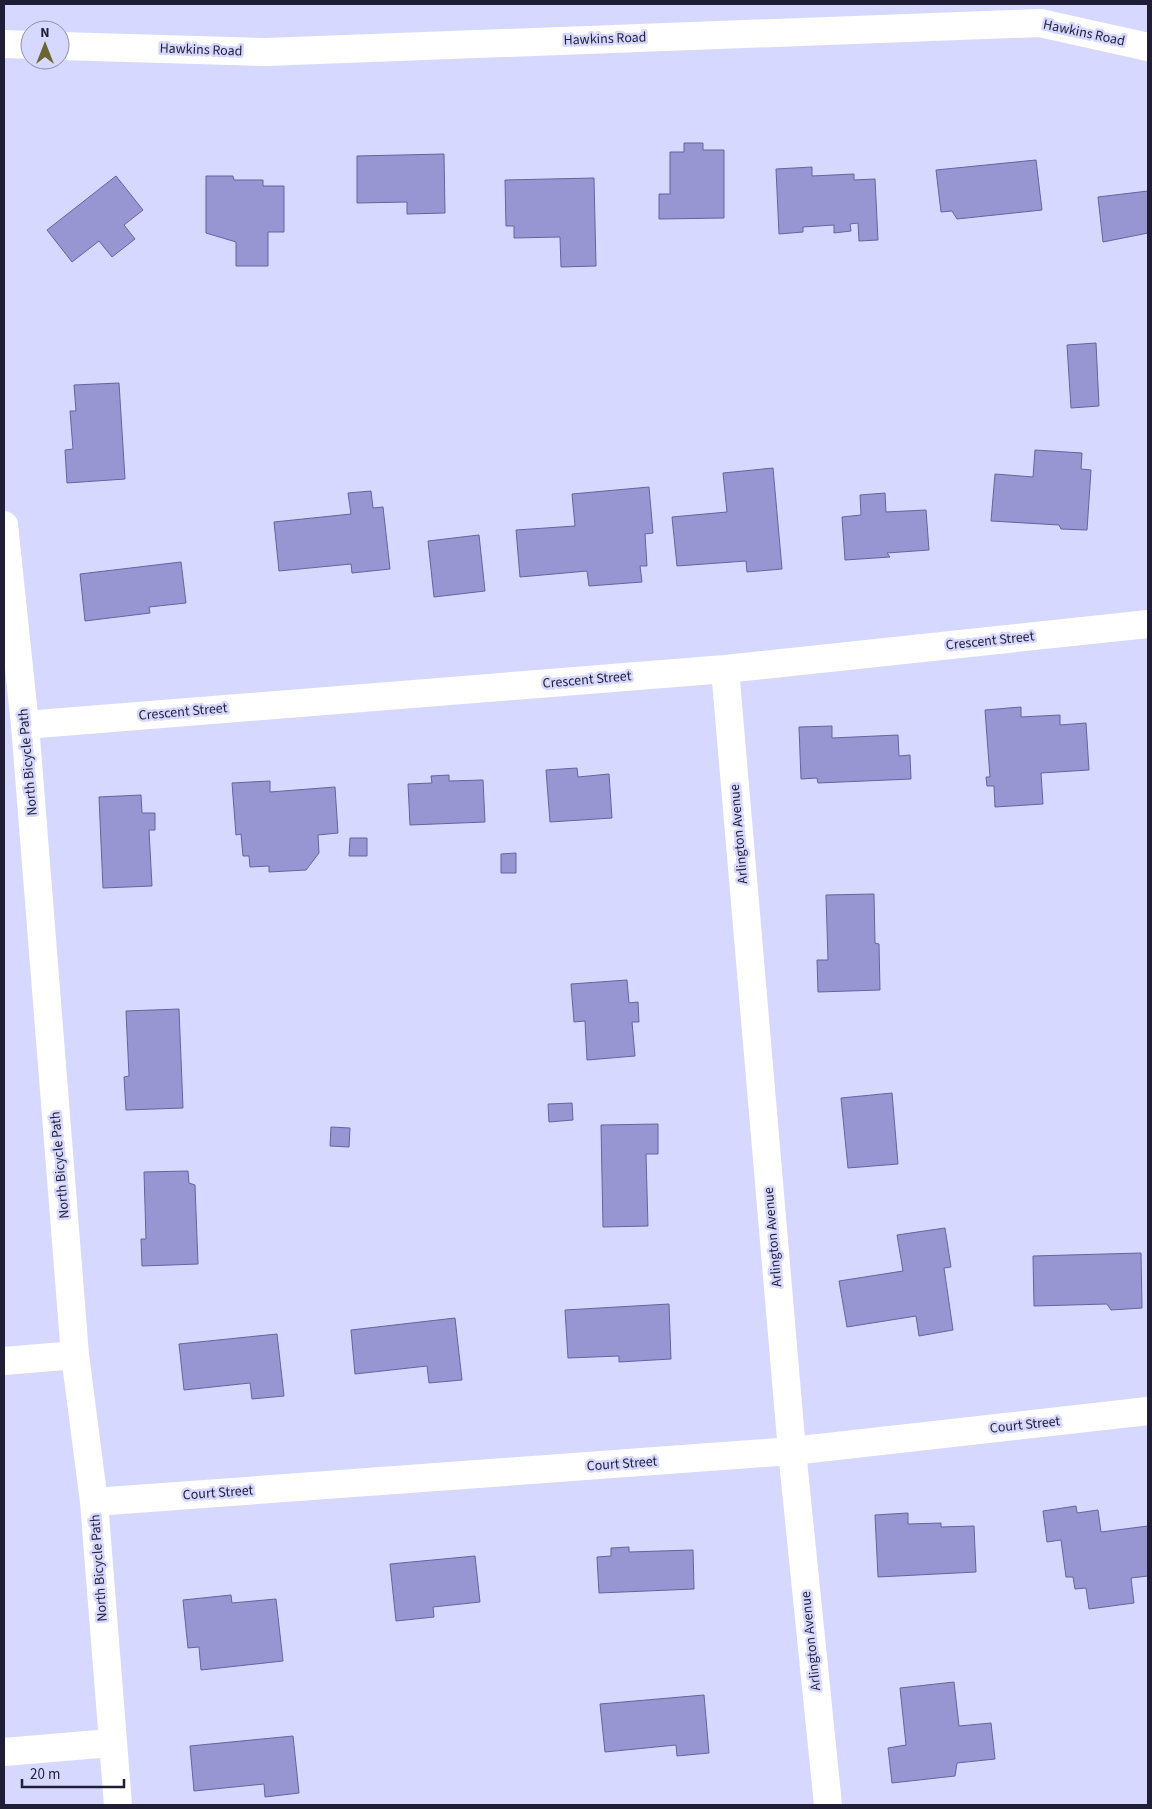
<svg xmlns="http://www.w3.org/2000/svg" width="1152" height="1809" viewBox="0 0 1152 1809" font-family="'Source Sans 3',sans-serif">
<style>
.building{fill:#9796d3;stroke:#66639d}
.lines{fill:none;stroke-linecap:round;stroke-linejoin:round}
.minor{stroke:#fff;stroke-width:28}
.labels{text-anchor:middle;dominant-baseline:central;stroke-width:5;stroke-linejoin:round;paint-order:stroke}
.street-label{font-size:14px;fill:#1f1e36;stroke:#d7d8ff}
</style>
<rect width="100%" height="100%" fill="#d7d8ff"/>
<path class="building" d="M 684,143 L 703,143 L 703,150 L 724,150 L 724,218 L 659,219 L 659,194 L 670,194 L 670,152 L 684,152 Z
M 444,154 L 445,213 L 407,214 L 407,202 L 357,203 L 357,156 Z
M 1036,160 L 1042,210 L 957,219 L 952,211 L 941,212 L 936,170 Z
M 812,167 L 812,176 L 854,174 L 854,180 L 875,179 L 878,240 L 859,241 L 858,223 L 850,224 L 851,231 L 834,233 L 834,225 L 803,227 L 803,232 L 779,234 L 776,169 Z
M 116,176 L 143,210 L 124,225 L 135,239 L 112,257 L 99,241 L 72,262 L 47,230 Z
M 206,176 L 233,176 L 234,180 L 263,180 L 263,186 L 284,186 L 284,232 L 268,232 L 268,266 L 236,266 L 236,242 L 206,233 Z
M 594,178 L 596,266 L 561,267 L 560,237 L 514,238 L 514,226 L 506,226 L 505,180 Z
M 1148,191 L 1148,233 L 1103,242 L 1098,197 Z
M 1096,343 L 1099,406 L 1071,408 L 1067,345 Z
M 119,383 L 125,479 L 67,483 L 65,450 L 73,449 L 70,411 L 76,411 L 74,385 Z
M 1035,450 L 1082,453 L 1081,469 L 1091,470 L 1087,530 L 1061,529 L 1059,525 L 991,521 L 995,474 L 1033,477 Z
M 773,468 L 782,569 L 747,572 L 746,561 L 677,566 L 672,517 L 727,512 L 723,473 Z
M 649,487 L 653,533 L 645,534 L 647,566 L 640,566 L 642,582 L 589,586 L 587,571 L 520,577 L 516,530 L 575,526 L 572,494 Z
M 371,491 L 373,508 L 383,507 L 390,569 L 352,573 L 351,564 L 279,571 L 274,522 L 351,514 L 348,493 Z
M 885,493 L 886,512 L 926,510 L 929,550 L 887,553 L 890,557 L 845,560 L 842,517 L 861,515 L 860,495 Z
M 479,535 L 485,591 L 434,597 L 428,541 Z
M 181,562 L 186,603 L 149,607 L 150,613 L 85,621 L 80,574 Z
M 1021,707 L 1021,717 L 1060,715 L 1060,725 L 1086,723 L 1089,770 L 1041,773 L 1043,804 L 995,807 L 994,786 L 987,786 L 986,777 L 990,777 L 985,710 Z
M 832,726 L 832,738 L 898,735 L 899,756 L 910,755 L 911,779 L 818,783 L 817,778 L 801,779 L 799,727 Z
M 577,768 L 578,777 L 609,774 L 612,818 L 550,822 L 546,770 Z
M 449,775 L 449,781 L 483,780 L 485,822 L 410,825 L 408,784 L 432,783 L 431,776 Z
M 270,781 L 270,792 L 335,787 L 338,833 L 318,835 L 319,853 L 306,870 L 269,872 L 269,866 L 250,867 L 249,856 L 243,856 L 241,834 L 236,835 L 232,783 Z
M 141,795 L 142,813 L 155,813 L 155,830 L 149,830 L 152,886 L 103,888 L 99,797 Z
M 350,838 L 367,838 L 367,856 L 349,856 Z
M 516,853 L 516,873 L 501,873 L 501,854 Z
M 874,894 L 875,943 L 879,944 L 880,990 L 818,992 L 817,960 L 828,960 L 826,895 Z
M 627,980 L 629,1003 L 638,1002 L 639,1022 L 632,1022 L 635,1056 L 587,1060 L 585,1021 L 574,1022 L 571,984 Z
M 179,1009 L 183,1108 L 126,1110 L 124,1077 L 129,1076 L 126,1011 Z
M 892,1093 L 898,1164 L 848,1168 L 841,1098 Z
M 572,1103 L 573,1120 L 549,1122 L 548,1104 Z
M 658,1124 L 658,1154 L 646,1154 L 648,1226 L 603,1227 L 601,1125 Z
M 331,1127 L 350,1128 L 349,1147 L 330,1146 Z
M 188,1171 L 189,1183 L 195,1185 L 198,1264 L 142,1266 L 141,1239 L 146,1239 L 144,1172 Z
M 945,1228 L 951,1267 L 944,1268 L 953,1330 L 919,1336 L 916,1316 L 847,1327 L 839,1281 L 903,1271 L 897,1235 Z
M 1141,1253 L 1142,1308 L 1111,1310 L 1107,1304 L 1034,1306 L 1033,1256 Z
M 669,1304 L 671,1359 L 619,1362 L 619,1356 L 568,1358 L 565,1310 Z
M 455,1318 L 462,1380 L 429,1383 L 427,1366 L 355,1374 L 351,1330 Z
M 277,1334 L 284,1396 L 252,1399 L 250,1383 L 184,1390 L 179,1344 Z
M 1076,1506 L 1077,1513 L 1098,1510 L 1101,1532 L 1148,1526 L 1148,1576 L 1131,1578 L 1134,1603 L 1089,1609 L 1086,1588 L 1075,1589 L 1073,1577 L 1066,1577 L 1061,1540 L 1047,1542 L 1043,1511 Z
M 908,1513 L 908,1524 L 941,1523 L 941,1527 L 974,1526 L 976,1572 L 878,1577 L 875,1515 Z
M 629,1547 L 629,1552 L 693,1550 L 694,1589 L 599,1593 L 597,1557 L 611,1556 L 611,1548 Z
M 475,1556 L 480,1602 L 433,1607 L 434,1617 L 396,1621 L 390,1564 Z
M 231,1595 L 232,1603 L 276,1599 L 283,1661 L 201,1670 L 199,1647 L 188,1648 L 183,1600 Z
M 954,1682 L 959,1726 L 991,1723 L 995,1759 L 957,1763 L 955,1776 L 892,1783 L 888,1748 L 906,1745 L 900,1688 Z
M 704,1695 L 709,1753 L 677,1756 L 676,1745 L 605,1752 L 600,1704 Z
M 293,1736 L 299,1793 L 265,1797 L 264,1784 L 194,1791 L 190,1746 Z"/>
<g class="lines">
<path class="minor" d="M 4,44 L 30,45
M 60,46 L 266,52 L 1040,23 L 1148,47
M 4,525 L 25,725 L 75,1355 L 94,1502 L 118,1805
M 725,669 L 792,1451 L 828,1805
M 25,725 L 725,669 L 1148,624
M 4,1361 L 75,1355
M 94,1502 L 792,1451 L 1148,1411
M 4,1752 L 111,1743"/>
</g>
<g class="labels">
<g class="street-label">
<text transform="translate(1084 33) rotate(12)">Hawkins Road</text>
<text transform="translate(605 39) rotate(-2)">Hawkins Road</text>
<text transform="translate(201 50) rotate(2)">Hawkins Road</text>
<text transform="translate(990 641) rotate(-6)">Crescent Street</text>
<text transform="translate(587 680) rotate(-5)">Crescent Street</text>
<text transform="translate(183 712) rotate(-5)">Crescent Street</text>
<text transform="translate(28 762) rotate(-95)">North Bicycle Path</text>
<text transform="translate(739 834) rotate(-95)">Arlington Avenue</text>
<text transform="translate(60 1165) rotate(-95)">North Bicycle Path</text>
<text transform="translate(773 1237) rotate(-95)">Arlington Avenue</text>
<text transform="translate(1025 1425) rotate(-6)">Court Street</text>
<text transform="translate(622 1464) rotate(-4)">Court Street</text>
<text transform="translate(218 1493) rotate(-4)">Court Street</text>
<text transform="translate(99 1568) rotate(-94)">North Bicycle Path</text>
<text transform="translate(811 1641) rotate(-96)">Arlington Avenue</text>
</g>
</g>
<rect width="1152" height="1809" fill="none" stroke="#1f1e36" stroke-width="10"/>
<g transform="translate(45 45)"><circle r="24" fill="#d7d8ff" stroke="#8d8eaf"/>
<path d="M0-4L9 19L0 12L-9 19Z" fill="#6a6633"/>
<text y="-8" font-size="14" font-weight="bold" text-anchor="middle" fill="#1f1e36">N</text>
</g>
<path d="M22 1779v8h102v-8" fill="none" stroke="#1f1e36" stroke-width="2.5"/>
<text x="30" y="1779" font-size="15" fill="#1f1e36" stroke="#d7d8ff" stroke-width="4" paint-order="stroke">20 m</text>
</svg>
